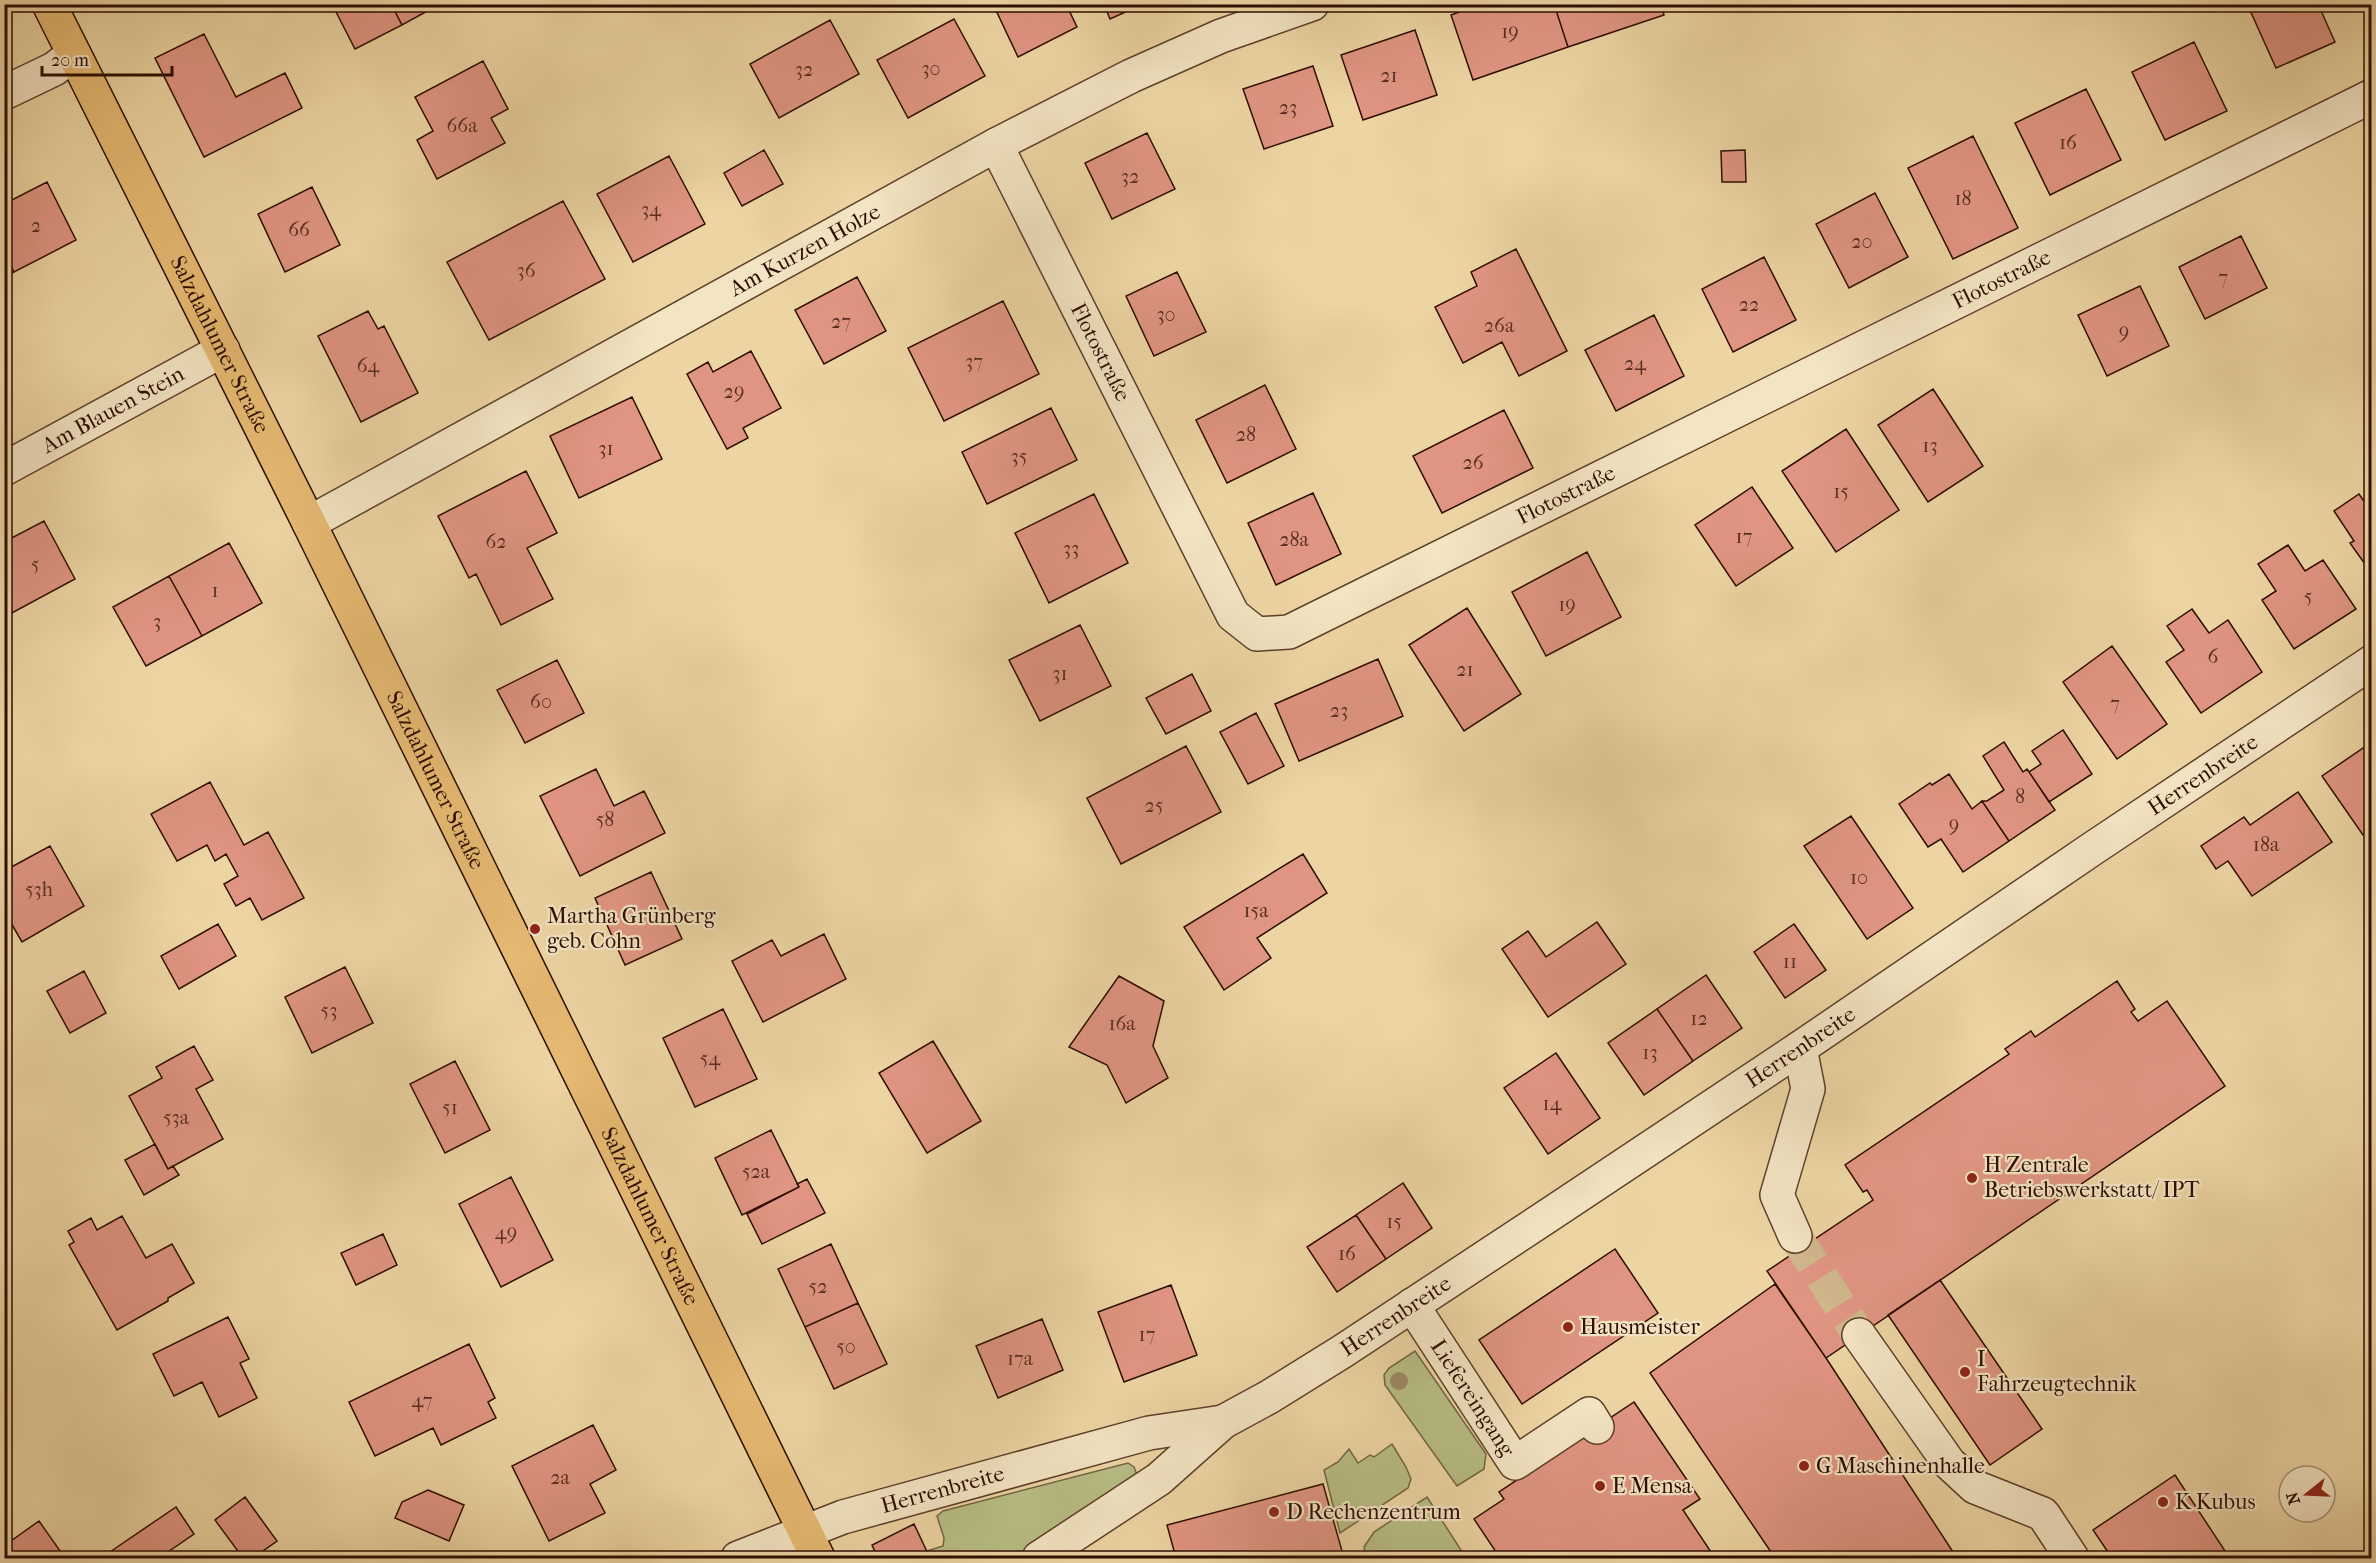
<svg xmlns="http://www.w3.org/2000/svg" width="2376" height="1563" viewBox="0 0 2376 1563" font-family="'IM FELL French Canon',serif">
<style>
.green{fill:#b8bd85;stroke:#726543;stroke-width:1.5}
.building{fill:#e09582;stroke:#2d0d01;stroke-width:1.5}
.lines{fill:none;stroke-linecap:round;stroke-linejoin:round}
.minor-tunnel{stroke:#d0b78b;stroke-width:33;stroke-dasharray:33 16;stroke-linecap:butt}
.minor-casing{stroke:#5d3f2a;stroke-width:36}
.major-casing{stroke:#2d0d01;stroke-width:36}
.minor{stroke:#f3e4c3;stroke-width:33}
.major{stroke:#e6ba72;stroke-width:33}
.tree{fill:#9e8963}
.poi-dot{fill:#8f2418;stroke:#f3e4c3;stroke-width:2}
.labels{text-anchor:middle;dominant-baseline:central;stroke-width:4.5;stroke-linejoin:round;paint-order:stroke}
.number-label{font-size:20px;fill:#5a2f21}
.street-label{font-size:22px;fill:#2d0d01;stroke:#f3e4c3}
.poi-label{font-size:22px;fill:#2d0d01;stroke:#f3e4c3;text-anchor:start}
</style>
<rect width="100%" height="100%" fill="#edd5a3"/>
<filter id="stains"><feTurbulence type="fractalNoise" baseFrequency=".00333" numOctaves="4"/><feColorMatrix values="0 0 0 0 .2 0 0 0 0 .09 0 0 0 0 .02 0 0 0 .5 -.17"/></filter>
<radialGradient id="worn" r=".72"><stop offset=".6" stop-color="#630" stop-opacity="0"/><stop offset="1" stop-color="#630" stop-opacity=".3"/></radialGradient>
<path class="green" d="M 1415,1351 L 1486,1454 L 1484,1469 L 1457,1486 L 1385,1385 L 1384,1375 L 1389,1368 Z
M 1392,1444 L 1406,1467 L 1411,1479 L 1408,1488 L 1340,1533 L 1324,1470 L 1338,1462 L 1349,1449 L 1358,1463 L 1370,1455 L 1374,1457 Z
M 1128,1463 L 1134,1467 L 1137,1475 L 1026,1558 L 930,1558 L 927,1551 L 943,1546 L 944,1538 L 937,1516 L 943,1511 Z
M 1427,1497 L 1466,1558 L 1366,1558 L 1364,1547 L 1374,1532 Z"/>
<path class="building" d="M 332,4 L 391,4 L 402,25 L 355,49 Z
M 391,4 L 440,4 L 402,25 Z
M 993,4 L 1066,4 L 1077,27 L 1018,57 Z
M 1104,4 L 1143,4 L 1110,19 Z
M 1481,4 L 1554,4 L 1568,47 L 1473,80 L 1451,15 Z
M 1554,4 L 1661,4 L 1664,15 L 1568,47 Z
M 2257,4 L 2318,4 L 2335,42 L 2276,68 L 2249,8 Z
M 954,19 L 985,76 L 908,118 L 877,60 Z
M 830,20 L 859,74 L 779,118 L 750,64 Z
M 1415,30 L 1437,95 L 1363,120 L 1341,55 Z
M 204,34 L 236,97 L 285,73 L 302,108 L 204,157 L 155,58 Z
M 2194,42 L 2227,111 L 2165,140 L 2132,72 Z
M 483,61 L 508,109 L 491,118 L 505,143 L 437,179 L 417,140 L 433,131 L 415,97 Z
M 1313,66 L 1333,126 L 1264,149 L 1243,89 Z
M 2086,89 L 2121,160 L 2050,195 L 2015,123 Z
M 1147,133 L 1175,189 L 1112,219 L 1085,163 Z
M 1973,136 L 2018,228 L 1953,259 L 1908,168 Z
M 764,150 L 783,184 L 742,206 L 724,173 Z
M 1745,150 L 1746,182 L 1722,182 L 1721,151 Z
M 669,156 L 705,224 L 633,262 L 597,194 Z
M 47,182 L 76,240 L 14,272 L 4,252 L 4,204 Z
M 312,187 L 340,245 L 285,272 L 258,214 Z
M 1875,193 L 1908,257 L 1849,288 L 1816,224 Z
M 563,201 L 605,279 L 489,340 L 447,262 Z
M 2241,236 L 2267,288 L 2205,319 L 2179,267 Z
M 1516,249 L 1567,351 L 1519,376 L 1502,342 L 1463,363 L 1435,307 L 1477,286 L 1471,272 Z
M 4,252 L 14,272 L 4,277 Z
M 1764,257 L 1796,320 L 1733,352 L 1702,289 Z
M 1177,272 L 1206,332 L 1154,356 L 1126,296 Z
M 857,277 L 886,331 L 824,364 L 795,310 Z
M 2140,286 L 2169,346 L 2107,376 L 2078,315 Z
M 1003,301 L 1039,374 L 944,421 L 908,348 Z
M 368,311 L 378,329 L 384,326 L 418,393 L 361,422 L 318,336 Z
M 1654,315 L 1684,376 L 1616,411 L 1585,350 Z
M 751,351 L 781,408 L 743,428 L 748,438 L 727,449 L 687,374 L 708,362 L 713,372 Z
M 1265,385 L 1296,449 L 1227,483 L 1196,420 Z
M 1933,389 L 1983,466 L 1928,502 L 1878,425 Z
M 632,397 L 662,459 L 579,498 L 550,436 Z
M 1051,408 L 1077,460 L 987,504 L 962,452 Z
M 1504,410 L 1533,468 L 1442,513 L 1413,456 Z
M 1846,429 L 1899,510 L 1836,552 L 1782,471 Z
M 526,471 L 557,533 L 527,548 L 553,599 L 501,625 L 476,574 L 469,578 L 438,516 Z
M 1752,487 L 1793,548 L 1736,586 L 1695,525 Z
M 1313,493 L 1341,554 L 1276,585 L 1248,523 Z
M 1094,494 L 1128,563 L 1049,603 L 1015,533 Z
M 2359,494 L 2372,513 L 2372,574 L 2350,543 L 2354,541 L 2334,511 Z
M 44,521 L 75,579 L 10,614 L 4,604 L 4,542 Z
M 229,543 L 262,603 L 202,636 L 169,576 Z
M 2288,545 L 2305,571 L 2323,560 L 2356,609 L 2294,649 L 2262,600 L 2276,591 L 2258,564 Z
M 1587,552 L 1621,617 L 1546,656 L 1512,592 Z
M 169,576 L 202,636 L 146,666 L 113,607 Z
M 1467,608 L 1521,694 L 1464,731 L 1409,645 Z
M 2192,609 L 2209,633 L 2228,620 L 2262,672 L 2201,713 L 2166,662 L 2184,650 L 2167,626 Z
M 1080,625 L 1111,686 L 1040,721 L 1009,660 Z
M 2112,646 L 2167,724 L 2117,759 L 2063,682 Z
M 1378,659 L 1403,716 L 1299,761 L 1275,704 Z
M 557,660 L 584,713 L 525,743 L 497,690 Z
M 1192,674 L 1211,711 L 1166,734 L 1146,698 Z
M 1256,713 L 1284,766 L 1248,784 L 1220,732 Z
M 2063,730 L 2092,774 L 2049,802 L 2029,772 L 2041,764 L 2032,751 Z
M 2004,742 L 2023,772 L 2027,769 L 2055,810 L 2009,841 L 1982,801 L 1987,801 L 2004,790 L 1983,756 Z
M 2372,742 L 2372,830 L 2363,835 L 2322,776 Z
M 1186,746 L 1221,812 L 1121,864 L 1087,798 Z
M 596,769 L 614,806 L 644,791 L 665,833 L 580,876 L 540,796 Z
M 1949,774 L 1972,809 L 1982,801 L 2009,841 L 1963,872 L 1941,839 L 1928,847 L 1899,804 L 1930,783 L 1932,785 Z
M 210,782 L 244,845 L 268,832 L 304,898 L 262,920 L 250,898 L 236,906 L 224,884 L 238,876 L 226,854 L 215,861 L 207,845 L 177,861 L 151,814 Z
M 2298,792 L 2332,842 L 2252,896 L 2228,861 L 2216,869 L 2201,846 L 2244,817 L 2250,825 Z
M 1851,816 L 1913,908 L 1867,939 L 1804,846 Z
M 50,846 L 84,906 L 22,942 L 4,911 L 4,871 Z
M 1303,854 L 1327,893 L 1257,938 L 1271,958 L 1224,990 L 1184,927 Z
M 651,872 L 682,939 L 625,965 L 595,898 Z
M 1597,922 L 1626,964 L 1548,1017 L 1502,949 L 1528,931 L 1546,957 Z
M 218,924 L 236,956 L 179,989 L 161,956 Z
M 1794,924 L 1826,970 L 1785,998 L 1754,952 Z
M 824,934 L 846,979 L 763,1022 L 732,961 L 772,940 L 781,956 Z
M 345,967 L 373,1023 L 312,1053 L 285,997 Z
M 84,971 L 106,1013 L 70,1033 L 47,991 Z
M 1706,975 L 1742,1028 L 1693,1061 L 1657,1009 Z
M 1119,976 L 1164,1001 L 1153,1046 L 1168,1078 L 1126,1103 L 1107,1065 L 1069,1047 Z
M 2117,981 L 2135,1009 L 2131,1012 L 2138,1021 L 2167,1001 L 2225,1086 L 1826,1358 L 1767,1271 L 1873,1200 L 1867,1190 L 1863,1192 L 1845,1165 L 2009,1054 L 2005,1049 L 2031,1031 L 2035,1037 Z
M 723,1009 L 757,1079 L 695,1107 L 663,1038 Z
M 1657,1009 L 1693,1061 L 1644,1095 L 1608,1043 Z
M 933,1041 L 981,1121 L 927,1153 L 879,1073 Z
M 194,1046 L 213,1080 L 196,1089 L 223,1139 L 168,1169 L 129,1096 L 162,1078 L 156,1067 Z
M 1556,1053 L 1600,1118 L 1548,1154 L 1504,1088 Z
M 455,1061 L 490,1130 L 445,1153 L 410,1084 Z
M 771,1130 L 799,1187 L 742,1215 L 715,1158 Z
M 155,1144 L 168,1169 L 173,1166 L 179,1175 L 144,1195 L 125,1160 Z
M 511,1177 L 553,1260 L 501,1287 L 459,1204 Z
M 807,1179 L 825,1213 L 762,1244 L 747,1214 L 799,1187 L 797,1184 Z
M 1403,1183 L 1432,1228 L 1386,1259 L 1356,1215 Z
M 1356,1215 L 1386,1259 L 1337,1292 L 1307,1247 Z
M 122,1216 L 146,1258 L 172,1244 L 194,1283 L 168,1298 L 168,1301 L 117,1330 L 69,1245 L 74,1242 L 68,1231 L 91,1218 L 97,1230 Z
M 383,1234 L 397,1265 L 356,1285 L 341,1253 Z
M 831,1244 L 858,1303 L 805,1327 L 778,1269 Z
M 1615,1249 L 1658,1313 L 1522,1404 L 1479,1340 Z
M 1940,1280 L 2042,1429 L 1990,1465 L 1888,1315 Z
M 1775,1284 L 1826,1358 L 1957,1558 L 1775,1558 L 1650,1373 Z
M 1171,1285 L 1197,1355 L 1124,1382 L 1098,1312 Z
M 858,1303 L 887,1364 L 834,1389 L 805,1327 Z
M 228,1317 L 249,1359 L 240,1363 L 257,1398 L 219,1417 L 202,1382 L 174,1396 L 153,1354 Z
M 1042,1319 L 1063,1370 L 998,1398 L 976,1346 Z
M 469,1344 L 495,1398 L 488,1402 L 496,1418 L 441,1445 L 433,1428 L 375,1456 L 349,1402 Z
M 1634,1402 L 1700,1499 L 1683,1510 L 1715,1558 L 1500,1558 L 1474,1519 L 1504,1499 L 1499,1492 Z
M 593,1425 L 616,1470 L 590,1484 L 605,1513 L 549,1541 L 512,1466 Z
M 2175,1475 L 2229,1557 L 2112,1558 L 2093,1530 Z
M 1323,1484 L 1344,1558 L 1176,1558 L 1167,1525 Z
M 428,1490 L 464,1505 L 449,1541 L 395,1518 L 402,1502 Z
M 245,1497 L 277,1541 L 253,1558 L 243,1558 L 215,1520 Z
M 176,1507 L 194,1534 L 159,1558 L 106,1558 L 104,1556 Z
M 39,1521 L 65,1558 L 4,1558 L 4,1546 Z
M 914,1524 L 930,1558 L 878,1558 L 872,1545 Z"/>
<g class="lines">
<path class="minor-tunnel" d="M 1795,1236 L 1859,1335"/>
<defs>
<g id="minor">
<path d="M 4,93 L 54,69 L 74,54"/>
<path id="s1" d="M 996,145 L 1233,615 L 1257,634 L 1289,632 L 2372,96"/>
<path id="s2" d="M 4,469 L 223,350"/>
<path id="s3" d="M 309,523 L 996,145 L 1131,76 L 1221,36 L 1312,4"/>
<path d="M 1795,1236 L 1777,1195 L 1808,1089 L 1800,1048"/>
<path id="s4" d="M 1412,1305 L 1515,1463 L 1589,1414 L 1597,1427"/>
<path d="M 1859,1335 L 1949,1463 L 1975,1487 L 2043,1514 L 2072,1558"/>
<path id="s5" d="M 738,1558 L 843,1517 L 1149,1433 L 1223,1422"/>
<path id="s6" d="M 1039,1558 L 1159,1479 L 1223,1422 L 1269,1397 L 1343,1351 L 1543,1219 L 1800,1048 L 2089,851 L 2372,662"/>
</g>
<g id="major">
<path id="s7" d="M 49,4 L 309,523 L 818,1558"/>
</g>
</defs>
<use href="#minor" class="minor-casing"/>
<use href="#major" class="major-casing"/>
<use href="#minor" class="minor"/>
<use href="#major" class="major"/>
</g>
<circle class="tree" cx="1399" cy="1381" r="9"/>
<g class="poi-dot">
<circle cx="535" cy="929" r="6"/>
<circle cx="1972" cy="1178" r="6"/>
<circle cx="1568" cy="1327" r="6"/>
<circle cx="1965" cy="1372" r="6"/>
<circle cx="1804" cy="1466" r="6"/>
<circle cx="1600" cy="1486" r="6"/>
<circle cx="2163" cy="1502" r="6"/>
<circle cx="1274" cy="1512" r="6"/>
</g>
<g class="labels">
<g class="number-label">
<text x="1510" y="31">19</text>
<text x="931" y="68">30</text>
<text x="804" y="69">32</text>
<text x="1389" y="75">21</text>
<text x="1288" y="107">23</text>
<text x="462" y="125">66a</text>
<text x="2068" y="142">16</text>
<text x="1130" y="176">32</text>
<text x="1963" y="198">18</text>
<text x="651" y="209">34</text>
<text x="36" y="225">2</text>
<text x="299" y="229">66</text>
<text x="1862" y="241">20</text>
<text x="526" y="270">36</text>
<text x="2223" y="277">7</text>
<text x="1749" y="304">22</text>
<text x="1166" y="314">30</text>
<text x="841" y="321">27</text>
<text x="1499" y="325">26a</text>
<text x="2124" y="331">9</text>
<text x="974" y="361">37</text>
<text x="1635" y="363">24</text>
<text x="368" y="365">64</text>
<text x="734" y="391">29</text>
<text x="1246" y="434">28</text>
<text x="1930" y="445">13</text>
<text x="606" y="448">31</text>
<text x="1019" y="456">35</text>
<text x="1473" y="462">26</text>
<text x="1841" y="491">15</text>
<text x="1744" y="536">17</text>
<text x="1294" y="539">28a</text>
<text x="496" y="541">62</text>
<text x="1071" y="548">33</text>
<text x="35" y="564">5</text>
<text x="215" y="590">1</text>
<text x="2308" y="596">5</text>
<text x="1567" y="604">19</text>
<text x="157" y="621">3</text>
<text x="2213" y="656">6</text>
<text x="1465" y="669">21</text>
<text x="1060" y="673">31</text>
<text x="541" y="701">60</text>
<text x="2115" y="703">7</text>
<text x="1339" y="710">23</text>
<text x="2020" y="796">8</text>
<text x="1154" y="805">25</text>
<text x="605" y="819">58</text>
<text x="1954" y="824">9</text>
<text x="2266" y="844">18a</text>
<text x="1859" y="877">10</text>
<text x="39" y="889">53h</text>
<text x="1256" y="910">15a</text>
<text x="1790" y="961">11</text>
<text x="329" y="1010">53</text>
<text x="1699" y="1018">12</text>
<text x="1122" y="1023">16a</text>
<text x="1650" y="1052">13</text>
<text x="710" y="1058">54</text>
<text x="1552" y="1103">14</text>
<text x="450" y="1107">51</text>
<text x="176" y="1117">53a</text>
<text x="756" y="1171">52a</text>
<text x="1394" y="1221">15</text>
<text x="506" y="1232">49</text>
<text x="1347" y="1253">16</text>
<text x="818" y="1286">52</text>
<text x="1147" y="1334">17</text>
<text x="846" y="1346">50</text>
<text x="1020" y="1358">17a</text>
<text x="422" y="1400">47</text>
<text x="560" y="1477">2a</text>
</g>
<g class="street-label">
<text stroke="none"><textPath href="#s3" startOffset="566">Am Kurzen Holze</textPath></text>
<text stroke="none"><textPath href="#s1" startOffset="1384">Flotostraße</textPath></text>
<text stroke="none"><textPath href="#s7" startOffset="381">Salzdahlumer Straße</textPath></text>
<text stroke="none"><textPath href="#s1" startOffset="232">Flotostraße</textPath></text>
<text stroke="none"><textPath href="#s2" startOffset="124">Am Blauen Stein</textPath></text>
<text stroke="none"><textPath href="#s1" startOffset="898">Flotostraße</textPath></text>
<text stroke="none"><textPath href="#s6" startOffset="1404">Herrenbreite</textPath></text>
<text stroke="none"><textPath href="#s7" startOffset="867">Salzdahlumer Straße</textPath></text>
<text stroke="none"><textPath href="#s6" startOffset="918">Herrenbreite</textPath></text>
<text stroke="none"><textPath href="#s7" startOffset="1353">Salzdahlumer Straße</textPath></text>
<text stroke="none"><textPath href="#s6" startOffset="432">Herrenbreite</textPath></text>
<text stroke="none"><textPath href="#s4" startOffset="111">Liefereingang</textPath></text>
<text stroke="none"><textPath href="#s5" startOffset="216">Herrenbreite</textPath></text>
</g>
<g class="poi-label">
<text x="547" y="916">Martha Grünberg<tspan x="547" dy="25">geb. Cohn</tspan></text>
<text x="1984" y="1165">H Zentrale<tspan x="1984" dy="25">Betriebswerkstatt/ IPT</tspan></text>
<text x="1580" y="1327">Hausmeister</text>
<text x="1977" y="1359">I<tspan x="1977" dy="25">Fahrzeugtechnik</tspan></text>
<text x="1816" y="1466">G Maschinenhalle</text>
<text x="1612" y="1486">E Mensa</text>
<text x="2175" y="1502">K Kubus</text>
<text x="1286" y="1512">D Rechenzentrum</text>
</g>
</g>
<rect width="2376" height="1563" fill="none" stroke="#edd5a3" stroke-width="24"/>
<rect x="6" y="6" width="2364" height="1551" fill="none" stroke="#2d0d01" stroke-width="3"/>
<rect x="12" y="12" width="2352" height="1539" fill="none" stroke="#2d0d01" stroke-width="1.5"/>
<g transform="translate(2307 1494) rotate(252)"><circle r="28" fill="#f3e4c3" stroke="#a48e75" stroke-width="1.5"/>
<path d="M0-4.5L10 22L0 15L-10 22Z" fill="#8f2418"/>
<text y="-9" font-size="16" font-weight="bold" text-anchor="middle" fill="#2d0d01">N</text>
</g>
<path d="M42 66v9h130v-9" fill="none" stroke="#2d0d01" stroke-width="3"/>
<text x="51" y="66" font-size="18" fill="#2d0d01" stroke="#f3e4c3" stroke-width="4.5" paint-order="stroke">20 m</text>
<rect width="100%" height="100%" filter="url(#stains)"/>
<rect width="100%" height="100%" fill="url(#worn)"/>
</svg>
